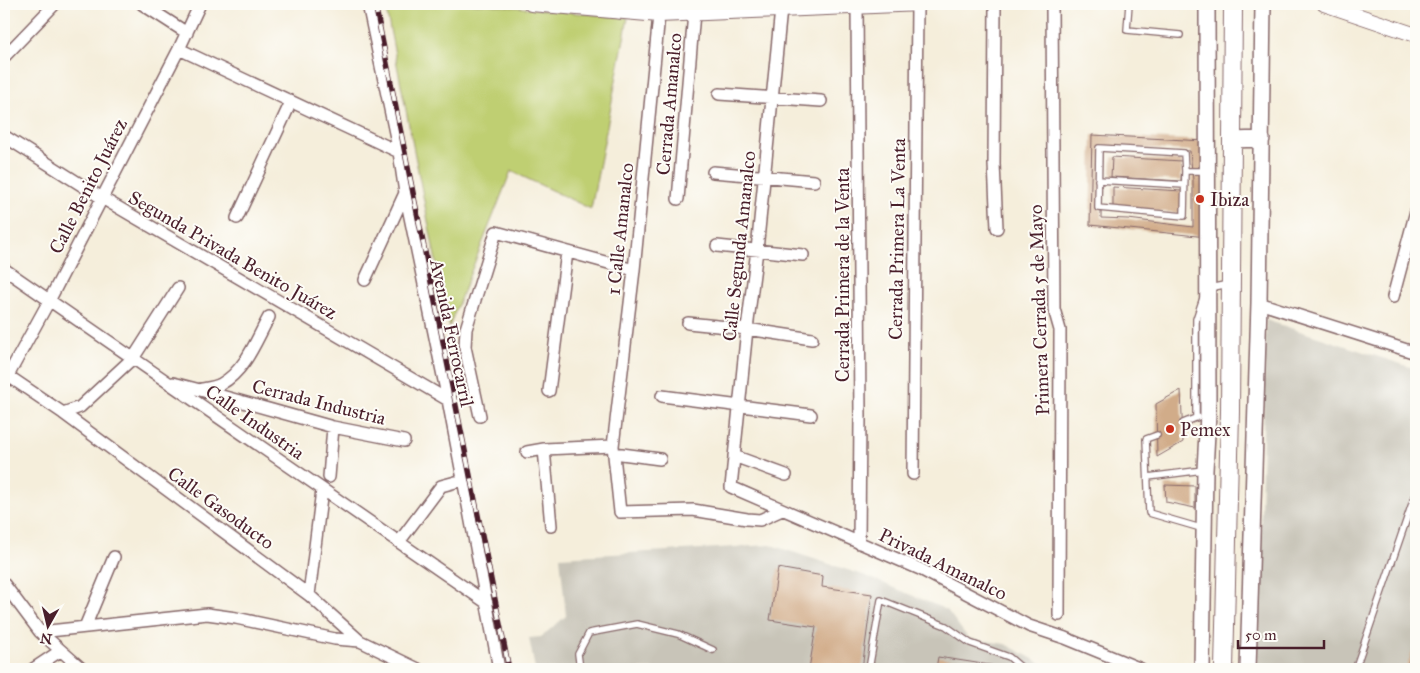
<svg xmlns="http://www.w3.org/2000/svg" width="1420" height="673" viewBox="0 0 1420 673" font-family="'IM FELL Great Primer',serif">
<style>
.industrial{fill:#c8c4b8}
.green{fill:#bfcf72;stroke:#84774e}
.building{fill:#d1ac89;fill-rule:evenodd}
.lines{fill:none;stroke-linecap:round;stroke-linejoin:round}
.service-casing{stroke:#866769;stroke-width:8}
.minor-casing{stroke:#866769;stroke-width:14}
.tertiary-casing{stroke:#866769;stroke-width:16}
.secondary-casing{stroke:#866769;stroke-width:18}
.primary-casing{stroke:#866769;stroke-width:20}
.service{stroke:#fff;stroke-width:5.5}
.minor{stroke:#fff;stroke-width:11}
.tertiary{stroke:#fff;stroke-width:14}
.secondary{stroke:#fff;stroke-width:15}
.primary{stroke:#fff;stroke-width:18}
.rail-casing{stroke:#4a1f2b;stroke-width:5.5}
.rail{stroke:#fdfcf7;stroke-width:4;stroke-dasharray:11;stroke-linecap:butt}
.poi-dot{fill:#c8321e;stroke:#fdfcf7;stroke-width:2}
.labels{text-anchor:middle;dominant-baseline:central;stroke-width:4;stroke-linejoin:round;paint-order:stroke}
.street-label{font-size:19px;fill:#4a1f2b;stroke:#fdfcf7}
.poi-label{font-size:19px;fill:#4a1f2b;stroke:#fdfcf7;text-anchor:start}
</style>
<rect width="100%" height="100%" fill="#fdfcf7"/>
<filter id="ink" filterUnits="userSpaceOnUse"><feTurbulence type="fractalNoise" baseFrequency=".02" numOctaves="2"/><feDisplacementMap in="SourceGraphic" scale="10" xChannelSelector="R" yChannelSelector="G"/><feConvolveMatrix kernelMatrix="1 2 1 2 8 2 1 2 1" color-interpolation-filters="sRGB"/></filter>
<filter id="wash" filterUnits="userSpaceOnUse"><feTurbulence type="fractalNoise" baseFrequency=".0096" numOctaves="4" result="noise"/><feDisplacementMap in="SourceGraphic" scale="20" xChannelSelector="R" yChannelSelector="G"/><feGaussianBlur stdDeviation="1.12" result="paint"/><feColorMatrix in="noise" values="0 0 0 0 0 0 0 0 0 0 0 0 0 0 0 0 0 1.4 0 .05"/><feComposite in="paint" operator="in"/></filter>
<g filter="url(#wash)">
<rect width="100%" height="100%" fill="#f5eedb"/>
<path class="industrial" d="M 1266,320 L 1416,369 L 1416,669 L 1257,669 Z
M 771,545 L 866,576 L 947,610 L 968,638 L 1005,644 L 1052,669 L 535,669 L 529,638 L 541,637 L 566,616 L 560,557 Z"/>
<path class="green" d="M 385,4 L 484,4 L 628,18 L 591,209 L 511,171 L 449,327 Z"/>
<g id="blocks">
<path class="building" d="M 1092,135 L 1204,141 L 1207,237 L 1090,225 ZM 1102,146 L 1190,151 L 1193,180 L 1193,227 L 1128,219 L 1101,218 Z
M 1112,157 L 1182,161 L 1181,181 L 1111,177 Z
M 1113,187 L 1182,191 L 1182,213 L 1113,209 Z
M 1181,390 L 1183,442 L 1157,457 L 1156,404 Z
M 1165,485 L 1195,486 L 1195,508 L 1166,502 Z
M 778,568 L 823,576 L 822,587 L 872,594 L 862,669 L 809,669 L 816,627 L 770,620 Z
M 1416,640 L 1416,669 L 1406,669 Z
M 938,657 L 1009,668 L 1009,669 L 936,669 Z"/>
</g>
</g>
<g filter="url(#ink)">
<use href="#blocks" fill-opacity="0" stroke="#866769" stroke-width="1"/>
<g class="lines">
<defs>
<path id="service" d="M 1129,4 L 1127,30 L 1180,35
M 1185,171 L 1184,153 L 1099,148 L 1098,208 L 1184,216 L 1185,171 L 1205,171
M 1098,180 L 1184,185
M 1209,288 L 1229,284
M 1196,418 L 1196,319 L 1203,298
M 1183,423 L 1198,417
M 1157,435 L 1146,439 L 1149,513 L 1204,529
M 1148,477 L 1203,470
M 1356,667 L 1416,492
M 580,669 L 578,654 L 589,633 L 637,624 L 678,634 L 713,650
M 869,669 L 881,600 L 946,626 L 970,643 L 1009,657 L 1023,669"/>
<path id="minor" d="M 142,4 L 187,33
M 368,4 L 399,152 L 405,193 L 448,400 L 499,669
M 663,4 L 659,15 L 634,270 L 613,446 L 620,512 L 693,510 L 747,519 L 760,520 L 782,510
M 995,4 L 994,164 L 997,228
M 1052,4 L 1054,309 L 1060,330 L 1059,615
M 857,6 L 860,416 L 859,543
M 781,9 L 757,250 L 747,329 L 731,487 L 920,569 L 1029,626 L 1065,638 L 1141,669
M 179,49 L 399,152
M 4,57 L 55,4
M 719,94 L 821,101
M 4,136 L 102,198 L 448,400
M 713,172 L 814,181
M 678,199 L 694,13
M 237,218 L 291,102
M 717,246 L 803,255
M 4,269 L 487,603
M 365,280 L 405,193
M 1393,297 L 1416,211
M 1259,303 L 1416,353
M 688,323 L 747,329 L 812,339
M 4,373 L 63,413 L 309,595 L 360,641 L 418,669
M 4,383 L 49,301 L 179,49 L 200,4
M 173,383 L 200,390 L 333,427 L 404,441
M 202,389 C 208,388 216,387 221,384 C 246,370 256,340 269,317
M 549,391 L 567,252
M 662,396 L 811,415
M 63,413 L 80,407 L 134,357 L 178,288
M 480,416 L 465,347 L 466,329 L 496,232 L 634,270
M 544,449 L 551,526
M 527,452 L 544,449 L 613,446
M 614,453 L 660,459
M 734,456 L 786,475
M 913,474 L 917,4
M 329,477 L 333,427
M 399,542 L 441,486 L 463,480
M 4,584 L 40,632 L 82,669
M 309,595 L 322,490
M 85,627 L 114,557
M 40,632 L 207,614 L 236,618 L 335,639 L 360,641
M 33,669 L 60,651"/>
<path id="tertiary" d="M 531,4 L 659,15 L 921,4
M 1324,4 L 1416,35"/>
<path id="secondary" d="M 1232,140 L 1262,139
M 1202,669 L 1205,470 L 1208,414 L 1207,4
M 1248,669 L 1259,303 L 1263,4"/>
<path id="primary" d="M 1224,669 L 1230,412 L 1233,4"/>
</defs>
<use href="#service" class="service-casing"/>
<use href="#minor" class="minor-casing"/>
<use href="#tertiary" class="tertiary-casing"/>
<use href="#secondary" class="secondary-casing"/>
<use href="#primary" class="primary-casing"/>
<use href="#service" class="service"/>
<use href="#minor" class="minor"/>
<use href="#tertiary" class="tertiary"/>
<use href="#secondary" class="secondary"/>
<use href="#primary" class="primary"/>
<defs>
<path id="rail" d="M 375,4 L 509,669"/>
</defs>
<use href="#rail" class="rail-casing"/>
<use href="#rail" class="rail"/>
</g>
</g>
<g class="poi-dot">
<circle cx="1200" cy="199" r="5"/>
<circle cx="1170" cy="429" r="5"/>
</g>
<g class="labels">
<g class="street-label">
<text transform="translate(669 104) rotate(-85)">Cerrada Amanalco</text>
<text transform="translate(88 186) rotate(-63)">Calle Benito Juárez</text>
<text transform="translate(620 229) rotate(-84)">1 Calle Amanalco</text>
<text transform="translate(897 239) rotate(-89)">Cerrada Primera La Venta</text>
<text transform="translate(739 246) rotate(-84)">Calle Segunda Amanalco</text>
<text transform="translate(233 255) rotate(30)">Segunda Privada Benito Juárez</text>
<text transform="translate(842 275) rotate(-90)">Cerrada Primera de la Venta</text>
<text transform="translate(1039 310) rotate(-92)">Primera Cerrada 5 de Mayo</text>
<text transform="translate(452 333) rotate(78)">Avenida Ferrocarril</text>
<text transform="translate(319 402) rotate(14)">Cerrada Industria</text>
<text transform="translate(255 422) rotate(35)">Calle Industria</text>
<text transform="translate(221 508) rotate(36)">Calle Gasoducto</text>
<text transform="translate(943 564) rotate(26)">Privada Amanalco</text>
</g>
<g class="poi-label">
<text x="1210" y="199">Ibiza</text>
<text x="1180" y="429">Pemex</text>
</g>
</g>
<rect width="1420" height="673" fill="none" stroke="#fdfcf7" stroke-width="20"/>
<g transform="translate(48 626) rotate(188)" stroke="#fdfcf7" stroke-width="4" paint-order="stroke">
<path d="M0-4L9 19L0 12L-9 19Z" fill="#4a1f2b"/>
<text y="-8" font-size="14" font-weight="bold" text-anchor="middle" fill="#4a1f2b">N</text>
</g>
<path d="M1238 640v8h86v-8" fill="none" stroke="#4a1f2b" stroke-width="2.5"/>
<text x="1245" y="640" font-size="15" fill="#4a1f2b" stroke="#fdfcf7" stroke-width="4" paint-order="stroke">50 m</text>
</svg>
